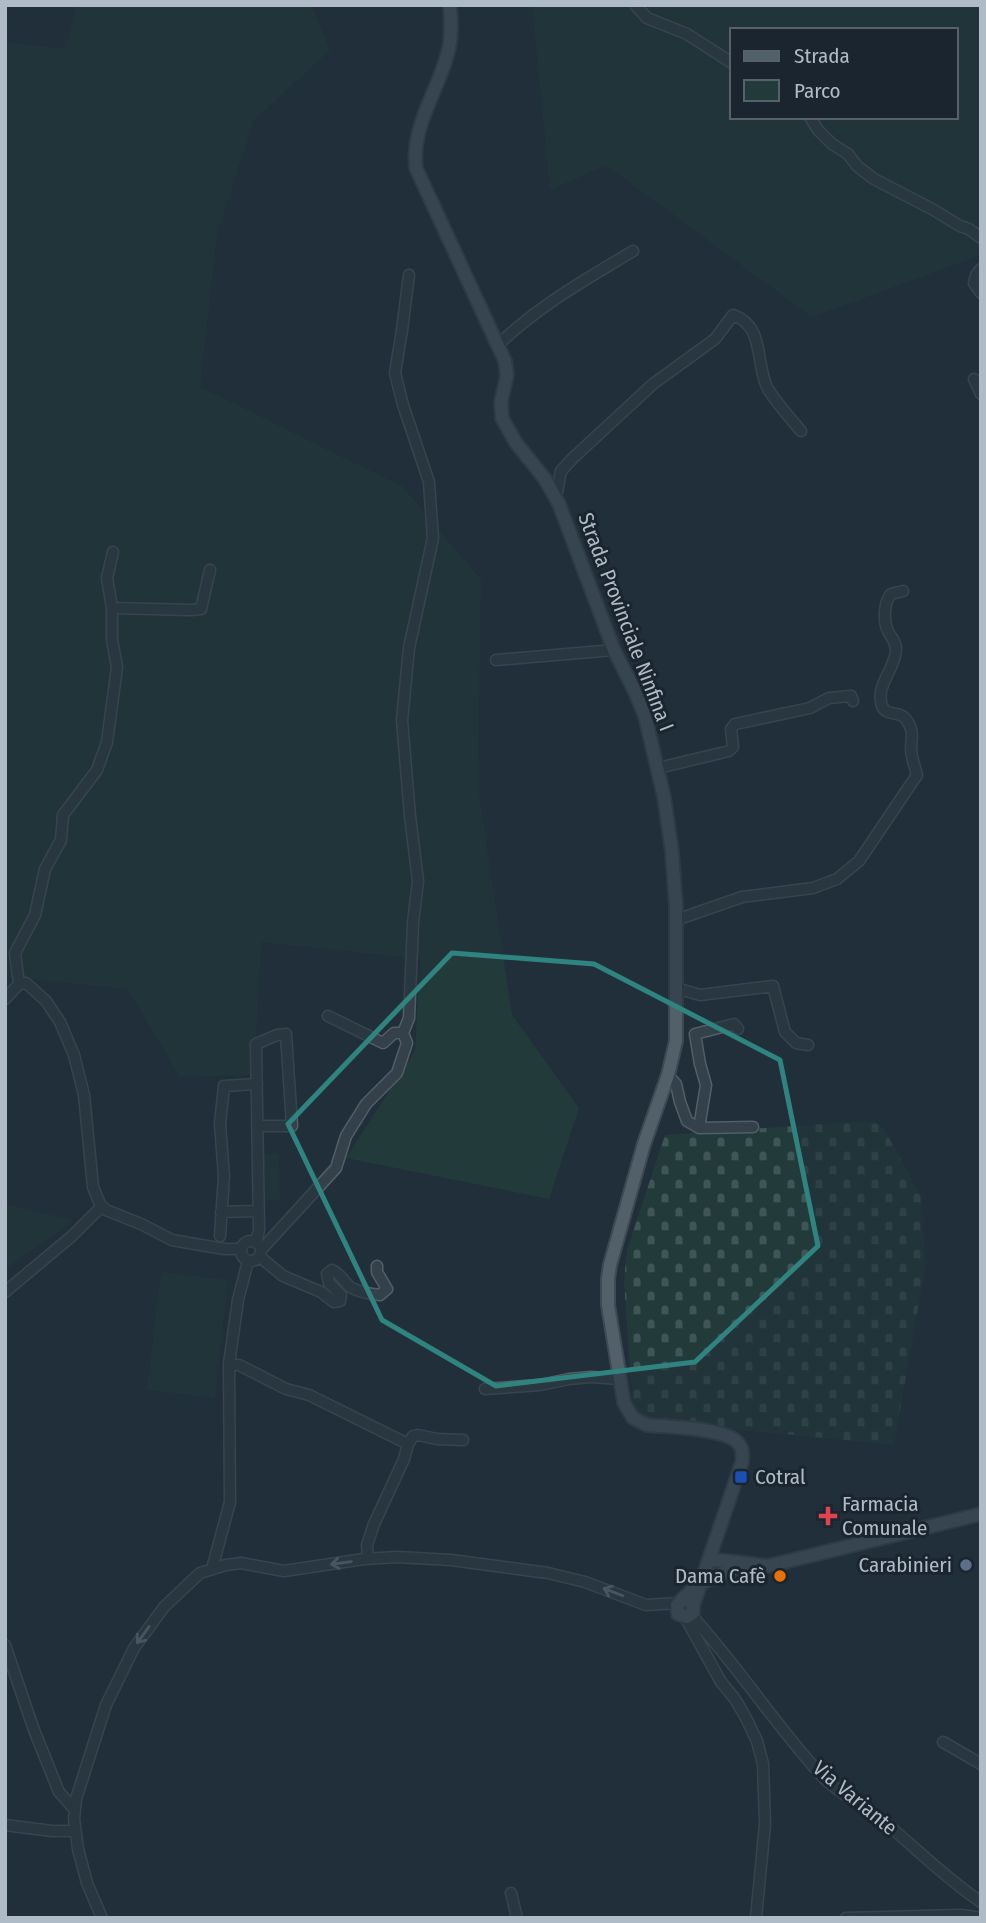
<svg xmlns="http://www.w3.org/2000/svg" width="986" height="1923" viewBox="0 0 986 1923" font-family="'Fira Sans Condensed',sans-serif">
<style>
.green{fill:#223b3a;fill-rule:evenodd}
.cemetery{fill:url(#cemetery-stones)}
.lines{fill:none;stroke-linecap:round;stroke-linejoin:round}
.minor-casing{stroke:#525e68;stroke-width:13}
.major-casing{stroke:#3e4953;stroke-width:16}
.minor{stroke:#34404a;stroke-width:10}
.major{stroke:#52606a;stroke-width:12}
.oneway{stroke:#78848e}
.marked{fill:none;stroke:#2f8480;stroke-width:5;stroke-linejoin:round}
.transit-dot{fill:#1a4fb4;stroke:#1a252f;stroke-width:2.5}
.health-dot{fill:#e0444e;stroke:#1a252f;stroke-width:2.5}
.service-dot{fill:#5c6f8a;stroke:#1a252f;stroke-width:2.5}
.food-dot{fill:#e8710a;stroke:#1a252f;stroke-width:2.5}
.labels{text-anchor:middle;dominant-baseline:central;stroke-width:6;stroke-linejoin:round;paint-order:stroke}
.street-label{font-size:21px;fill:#afbbc6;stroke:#1a252f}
.poi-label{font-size:21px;fill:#afbbc6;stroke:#1a252f;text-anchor:start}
</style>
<defs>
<pattern id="cemetery-stones" width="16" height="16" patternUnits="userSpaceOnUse" patternTransform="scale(1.75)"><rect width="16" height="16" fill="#223b3a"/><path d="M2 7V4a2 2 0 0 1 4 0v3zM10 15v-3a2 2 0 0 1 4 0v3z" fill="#405555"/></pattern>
</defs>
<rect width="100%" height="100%" fill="#202f3a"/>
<path class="green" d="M 77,5 L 311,5 L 330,50 L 254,120 L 217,234 L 200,387 L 403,487 L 481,580 L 478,787 L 512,1015 L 579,1108 L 549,1199 L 346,1158 L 415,1051 L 420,959 L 261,942 L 254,1075 L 180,1077 L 128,989 L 8,977 L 5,982 L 5,42 L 65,49 Z
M 532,5 L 981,5 L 981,255 L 812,317 L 606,165 L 550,190 ZM 732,30 L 956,30 L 956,117 L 732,117 Z
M 260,1154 L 279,1154 L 280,1200 L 261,1201 Z
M 5,1204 L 74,1220 L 5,1269 Z
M 161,1272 L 228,1280 L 215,1398 L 147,1390 Z"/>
<path class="cemetery" d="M 850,1122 L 875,1122 L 885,1130 L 922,1199 L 925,1269 L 894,1445 L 648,1421 C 638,1417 633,1410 632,1399 L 624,1281 L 627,1250 L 665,1135 Z"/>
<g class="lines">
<defs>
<path id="minor" d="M 635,5 L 647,18 L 687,34 L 732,63
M 810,117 L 818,130 L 832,144 L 848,154 L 857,166 L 874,179 L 932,209 L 960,226 L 969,229 L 981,238
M 981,269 L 976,275 L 974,283 L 981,293
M 498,345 C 538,306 585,280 633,251
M 974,379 L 981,394
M 556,497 L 561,471 L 573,458 L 653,384 L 715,339 L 733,315 C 765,326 755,362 767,387 C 772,398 792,420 801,431
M 112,608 L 107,578 L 113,552
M 496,660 L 614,650
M 658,768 L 729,751 L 733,747 L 731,729 L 735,724 L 810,708 L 829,698 L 851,696 L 853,701
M 676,920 L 742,897 L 813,888 L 837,879 L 859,861 L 917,775 C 915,767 911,757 911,748 C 912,736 914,729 905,718 C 898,711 886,716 882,706 C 875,685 895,670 896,650 C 896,640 891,638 888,631 C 883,621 884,602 891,594 L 903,591
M 19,984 L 15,953 L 35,915 L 45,869 L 61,840 L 63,815 L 97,770 L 107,742 L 117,667 L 112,640 L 112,608 L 191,610 L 201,609 L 210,570
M 676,988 L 700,995 L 773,986 L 785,1032 L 796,1043 L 808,1045
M 5,999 L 19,984 L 26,983 L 46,1001 L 60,1022 L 74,1055 L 84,1095 L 93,1187 L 100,1204 L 106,1210 L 141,1224 L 172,1240 L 224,1249 L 241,1249
M 403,1033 L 409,1018 L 413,923 L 418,881 L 410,816 L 402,720 L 409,648 L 433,538 L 429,482 L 403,405 L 395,373 L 402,330 L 409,275
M 668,1075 L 676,1084 L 680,1102 L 687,1121 L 699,1128 L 753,1127
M 699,1128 L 706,1085 L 700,1064 L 695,1034 L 734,1024 L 738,1029
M 221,1212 L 259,1211
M 220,1236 L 224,1176 L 220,1124 L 224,1086 L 257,1084
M241 1251a10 10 0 1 1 20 0a10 10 0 1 1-20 0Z
M 256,1242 L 259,1230 L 256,1044 L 277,1035 L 286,1034 L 292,1126 L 257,1126
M 261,1250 L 336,1168 L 346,1136 L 366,1104 L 397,1073 L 407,1043 L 403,1033 L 394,1033 L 383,1043 L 328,1016
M 259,1256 L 283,1276 L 321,1292 L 334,1302 L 340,1301 L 341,1295 L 329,1283 L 327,1274 L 332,1270 C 341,1274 343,1281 350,1287 C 358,1292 371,1294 380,1295 L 387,1289 L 377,1272 L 377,1266
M 5,1292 L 72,1236 L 102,1206
M 229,1364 L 239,1365 L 286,1389 L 309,1395 L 408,1444
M 485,1389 L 540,1385 L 569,1379 L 591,1377 L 620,1379
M 368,1559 L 367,1545 L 374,1524 L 404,1459 L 408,1444 L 413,1436 L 418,1435 L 437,1439 L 463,1440
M 212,1569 L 230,1502 L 229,1364 L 238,1300 L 248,1261
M 691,1615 C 738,1666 775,1725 822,1776 C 839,1794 863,1805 882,1820 C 915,1847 945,1878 981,1902
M 685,1617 L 721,1682 L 735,1699 L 746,1718 L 757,1741 L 763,1764 L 765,1824 L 756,1918
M 5,1645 L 34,1730 L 59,1792 L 74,1809
M 943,1742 L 981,1764
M 5,1825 L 52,1831 L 75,1831
M 511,1893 L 517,1918
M 102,1918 L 87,1883 L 78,1849 L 74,1819 L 76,1799 L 106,1705 L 134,1648 L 164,1607 L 200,1573 L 226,1565 L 241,1563 L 284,1571 L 364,1559 L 397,1557 L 451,1560 L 548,1573 L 585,1582 L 646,1605 L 678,1603
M 846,1918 L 962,1915 L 981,1918"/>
<path id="major" d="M 450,5 C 451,20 452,34 449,48 C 440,89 411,124 416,168 L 505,361 L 507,375 L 501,402 L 502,418 L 516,443 L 545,479 L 559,504 L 614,650 L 634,690 L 645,716 L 664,797 L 672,852 L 676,906 L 676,1041 L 668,1075 L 644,1144 L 610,1265 L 608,1279 L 608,1305 L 624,1403 L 633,1418 L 647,1425 C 667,1427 722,1428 736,1441 C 743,1447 743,1454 742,1462 L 693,1606
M 710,1560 C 730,1560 748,1564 768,1566 L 981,1514
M 683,1600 L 688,1600 L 693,1606 L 693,1613 L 687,1617 L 678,1614 L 677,1605 C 695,1583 721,1572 748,1564"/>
</defs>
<use href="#minor" class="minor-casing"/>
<use href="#major" class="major-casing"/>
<use href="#minor" class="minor"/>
<use href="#major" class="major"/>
</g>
<defs><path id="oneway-shaft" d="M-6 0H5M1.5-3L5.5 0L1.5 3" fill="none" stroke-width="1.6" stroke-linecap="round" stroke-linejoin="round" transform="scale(1.75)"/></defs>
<g class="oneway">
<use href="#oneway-shaft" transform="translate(341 1563) rotate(172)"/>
<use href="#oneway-shaft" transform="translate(613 1592) rotate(-159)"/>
<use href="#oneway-shaft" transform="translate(143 1635) rotate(126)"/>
</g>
<path d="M0 0H986V1923H0ZM 452,953 L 594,964 L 780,1060 L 818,1246 L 695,1362 L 496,1386 L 382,1320 L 288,1124 Z" fill="#202f3a" fill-opacity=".55" fill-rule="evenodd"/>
<path class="marked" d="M 452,953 L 594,964 L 780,1060 L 818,1246 L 695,1362 L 496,1386 L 382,1320 L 288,1124 Z"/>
<rect class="transit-dot" x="734" y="1470" width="14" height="14" rx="3.5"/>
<path class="health-dot" d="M824.5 1505.5h7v7h7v7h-7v7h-7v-7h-7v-7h7z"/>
<circle class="service-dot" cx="966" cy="1565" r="7"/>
<circle class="food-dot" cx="780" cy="1576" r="7"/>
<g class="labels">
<g class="street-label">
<text transform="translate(626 622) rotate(69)">Strada Provinciale Ninfina I</text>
<text transform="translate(855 1798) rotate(40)">Via Variante</text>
</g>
<g class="poi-label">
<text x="755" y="1477">Cotral</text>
<text x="842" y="1504">Farmacia<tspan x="842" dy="24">Comunale</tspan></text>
<text x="952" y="1565" text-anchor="end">Carabinieri</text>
<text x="766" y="1576" text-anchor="end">Dama Cafè</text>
</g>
</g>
<rect width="986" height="1923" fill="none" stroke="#afbbc6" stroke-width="14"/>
<rect x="730" y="28" width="228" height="91" fill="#1a252f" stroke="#56616b" stroke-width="2"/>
<rect x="744" y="51" width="35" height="10" fill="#52606a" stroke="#56616b" stroke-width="2"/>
<text x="794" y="63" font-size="21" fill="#afbbc6">Strada</text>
<rect x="744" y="80" width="35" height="21" fill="#223b3a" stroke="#56616b" stroke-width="2"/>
<text x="794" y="98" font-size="21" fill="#afbbc6">Parco</text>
</svg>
